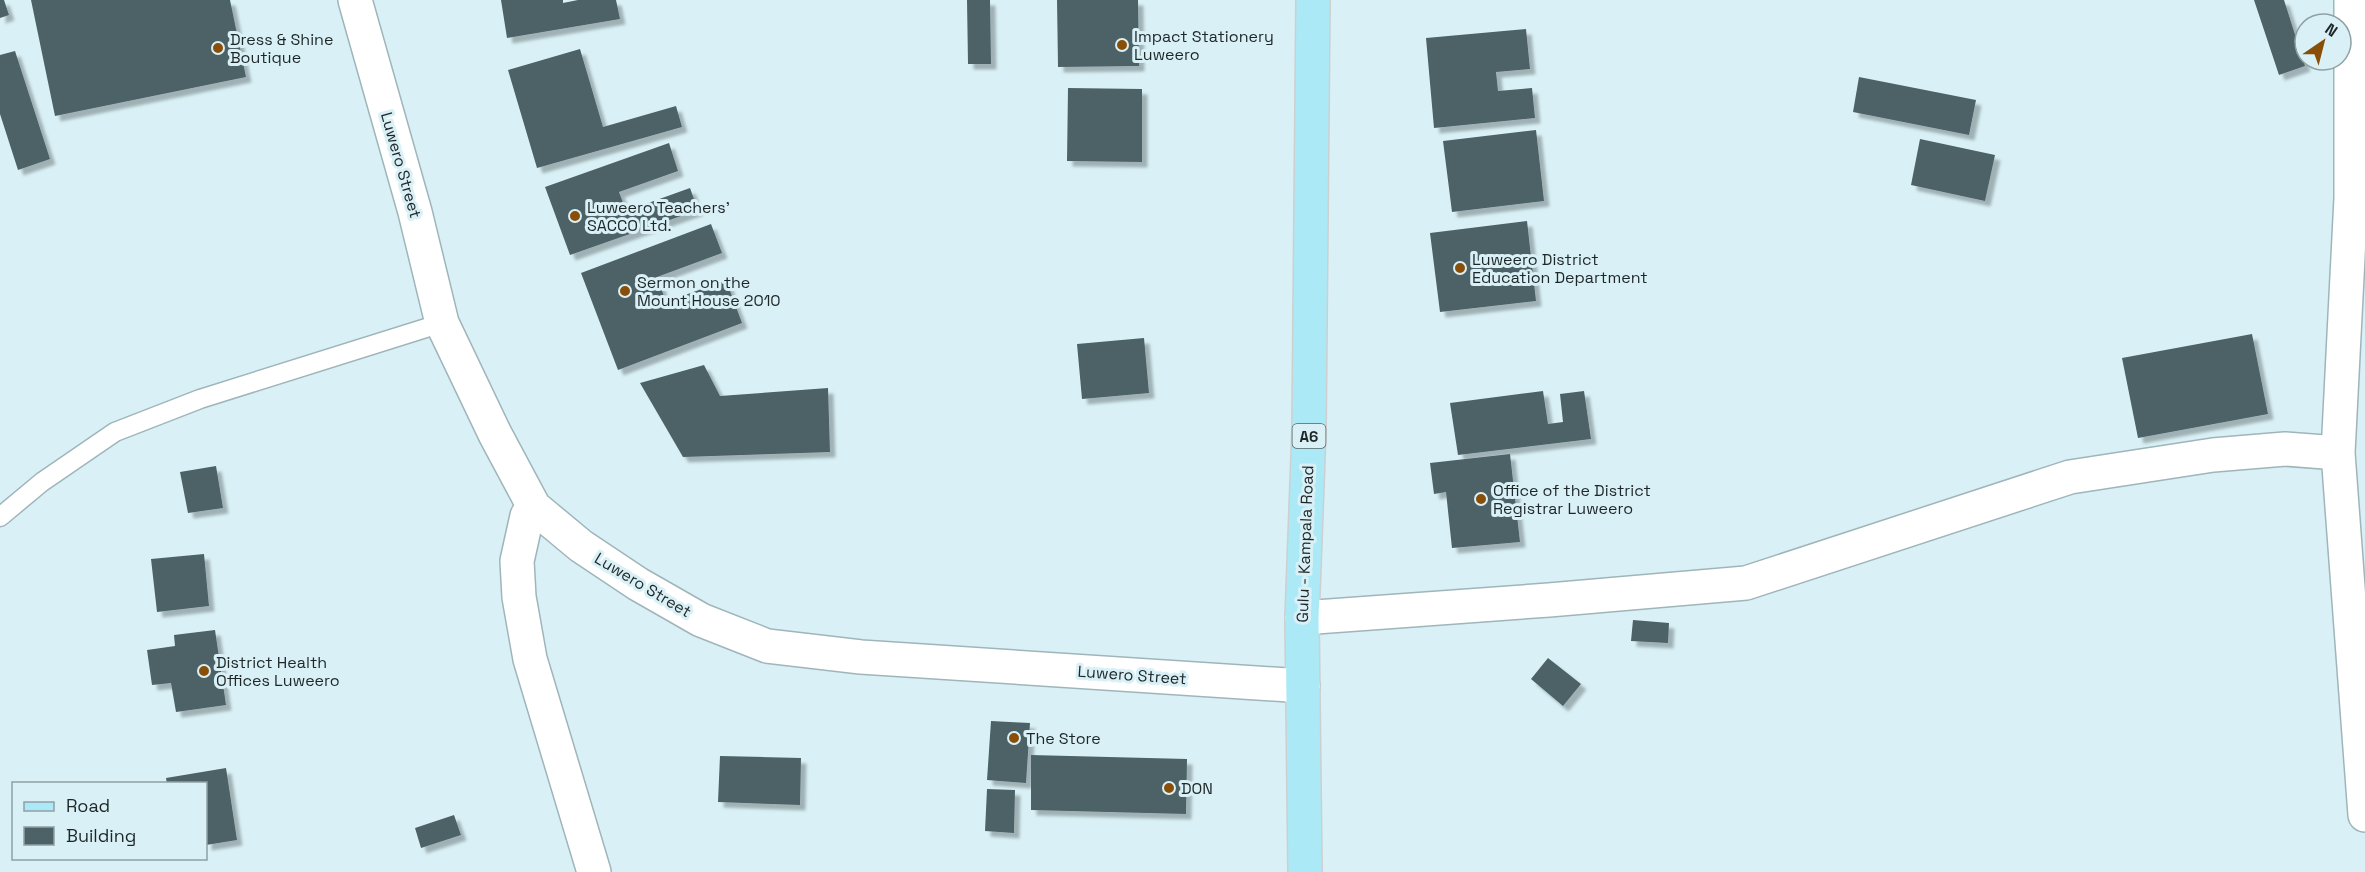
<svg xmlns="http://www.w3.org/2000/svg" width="2365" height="872" viewBox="0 0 2365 872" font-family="'Space Grotesk',sans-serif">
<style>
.building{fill:#4d6266;filter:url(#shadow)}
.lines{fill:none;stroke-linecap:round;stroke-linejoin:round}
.lane-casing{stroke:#9fb5ba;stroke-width:21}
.street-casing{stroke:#9fb5ba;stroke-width:36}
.secondary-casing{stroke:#9fb5ba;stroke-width:36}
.primary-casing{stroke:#cecfd0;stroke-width:36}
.lane{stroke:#fff;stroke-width:18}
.street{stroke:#fff;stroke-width:33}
.secondary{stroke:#fff;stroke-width:33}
.primary{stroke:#ace9f6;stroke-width:33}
.poi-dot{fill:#894f08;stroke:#d9f1f6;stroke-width:2}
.labels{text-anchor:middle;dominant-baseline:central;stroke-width:6;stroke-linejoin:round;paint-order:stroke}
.shield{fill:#d9f1f6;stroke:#566366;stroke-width:1.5}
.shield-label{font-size:15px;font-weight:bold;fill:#1e2628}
.poi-label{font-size:16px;fill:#1e2628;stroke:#d9f1f6;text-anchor:start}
.street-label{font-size:16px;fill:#1e2628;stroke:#d9f1f6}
</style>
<defs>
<filter id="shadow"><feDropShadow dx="5.5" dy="5.5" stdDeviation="1.5" flood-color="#0004"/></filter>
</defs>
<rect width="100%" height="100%" fill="#d9f1f6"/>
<path class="building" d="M 0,0 L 4,0 L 9,15 L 0,18 Z
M 31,0 L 230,0 L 246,77 L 55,116 Z
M 501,0 L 563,0 L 563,3 L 578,0 L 616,0 L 620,19 L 507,38 Z
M 967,0 L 990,0 L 991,64 L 968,64 Z
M 1057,0 L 1138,0 L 1139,66 L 1058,67 Z
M 2254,0 L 2284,0 L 2305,66 L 2279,75 Z
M 1526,29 L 1530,69 L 1496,72 L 1498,91 L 1532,88 L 1535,118 L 1434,128 L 1426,38 Z
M 580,49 L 603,127 L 676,106 L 682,127 L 537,168 L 508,70 Z
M 15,51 L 50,159 L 18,170 L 0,114 L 0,55 Z
M 1859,77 L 1976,100 L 1969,135 L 1853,112 Z
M 1068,88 L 1142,89 L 1142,162 L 1067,161 Z
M 1536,130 L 1544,201 L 1452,212 L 1443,141 Z
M 1920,139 L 1995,155 L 1985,201 L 1911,185 Z
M 669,143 L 678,171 L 619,192 L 626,211 L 690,188 L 698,210 L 570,255 L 545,187 Z
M 1527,221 L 1536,301 L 1440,312 L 1430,233 Z
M 711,224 L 722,253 L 657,277 L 666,302 L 726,280 L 742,323 L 618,370 L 581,273 Z
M 2252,334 L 2268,414 L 2138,438 L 2122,358 Z
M 1144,338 L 1149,393 L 1082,399 L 1077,344 Z
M 704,365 L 720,396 L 828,388 L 830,452 L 683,457 L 640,383 Z
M 1543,391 L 1548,424 L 1563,422 L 1560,394 L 1584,391 L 1591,439 L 1458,455 L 1450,403 Z
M 1510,454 L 1520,542 L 1452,548 L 1446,492 L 1434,494 L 1430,463 Z
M 216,466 L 223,508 L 188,513 L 180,472 Z
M 204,554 L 209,606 L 157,612 L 151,559 Z
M 1633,620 L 1669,623 L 1668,643 L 1631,641 Z
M 215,630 L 226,705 L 176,712 L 171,683 L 152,685 L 147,650 L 175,646 L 174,635 Z
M 1548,658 L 1581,684 L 1563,706 L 1531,679 Z
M 991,721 L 1030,723 L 1026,783 L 987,780 Z
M 1031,755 L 1187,759 L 1186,814 L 1031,810 Z
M 720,756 L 801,758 L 800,805 L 718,802 Z
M 226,768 L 237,840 L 206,845 L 206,784 L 167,784 L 166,778 Z
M 987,789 L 1015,790 L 1014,833 L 985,831 Z
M 454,815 L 461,835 L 421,848 L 415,828 Z"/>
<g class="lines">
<defs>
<path id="lane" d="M 0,517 L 42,482 L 115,432 L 200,399 L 442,323"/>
<path id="street" d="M 2351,0 L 2351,198 L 2338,453 L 2365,815
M 534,507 L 527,516 L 517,561 L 519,597 L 530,659 L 594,872
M 1302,618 L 1549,600 L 1746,583 L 2070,477 L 2213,455 L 2285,449 L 2338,453"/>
<path id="secondary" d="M 355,0 L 415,212 L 442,323 L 495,434 L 534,507 L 581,546 L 638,584 L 701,620 L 767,646 L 861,657 L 1303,686"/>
<path id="primary" d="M 1305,872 L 1302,618 L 1309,430 L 1313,0"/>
</defs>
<use href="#lane" class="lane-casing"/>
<use href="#street" class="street-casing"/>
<use href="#secondary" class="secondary-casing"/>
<use href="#primary" class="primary-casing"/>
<use href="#lane" class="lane"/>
<use href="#street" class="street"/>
<use href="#secondary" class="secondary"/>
<use href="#primary" class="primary"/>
</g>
<g class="poi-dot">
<circle cx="1122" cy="45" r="6"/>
<circle cx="218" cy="48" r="6"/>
<circle cx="575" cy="216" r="6"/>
<circle cx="1460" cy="268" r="6"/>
<circle cx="625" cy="291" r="6"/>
<circle cx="1481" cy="499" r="6"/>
<circle cx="204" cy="671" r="6"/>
<circle cx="1014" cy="738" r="6"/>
<circle cx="1169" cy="788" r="6"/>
</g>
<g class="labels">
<rect class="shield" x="1292.5" y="424" width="33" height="24" rx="4.5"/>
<g class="shield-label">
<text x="1309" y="436">A6</text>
</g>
<g class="poi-label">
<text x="1134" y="36">Impact Stationery<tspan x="1134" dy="18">Luweero</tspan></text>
<text x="230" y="39">Dress &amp; Shine<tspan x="230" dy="18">Boutique</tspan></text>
<text x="587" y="207">Luweero Teachers'<tspan x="587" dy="18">SACCO Ltd.</tspan></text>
<text x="1472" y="259">Luweero District<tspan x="1472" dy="18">Education Department</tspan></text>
<text x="637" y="282">Sermon on the<tspan x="637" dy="18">Mount House 2010</tspan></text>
<text x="1493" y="490">Office of the District<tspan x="1493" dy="18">Registrar Luweero</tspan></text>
<text x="216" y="662">District Health<tspan x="216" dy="18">Offices Luweero</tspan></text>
<text x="1026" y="738">The Store</text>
<text x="1181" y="788">DON</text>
</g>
<g class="street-label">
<text transform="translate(401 165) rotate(74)">Luwero Street</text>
<text transform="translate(1305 544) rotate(-88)">Gulu - Kampala Road</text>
<text transform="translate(643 585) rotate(31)">Luwero Street</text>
<text transform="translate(1132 675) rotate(4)">Luwero Street</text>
</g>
</g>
<rect x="12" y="782" width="195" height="78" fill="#d9f1f6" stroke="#8ea0a4" stroke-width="1.5"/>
<rect x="24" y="802" width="30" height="9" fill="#ace9f6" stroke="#8ea0a4" stroke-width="1.5"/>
<text x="66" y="812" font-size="18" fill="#1e2628">Road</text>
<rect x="24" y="827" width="30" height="18" fill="#4d6266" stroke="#8ea0a4" stroke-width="1.5"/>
<text x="66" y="842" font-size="18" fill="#1e2628">Building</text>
<g transform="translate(2323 42) rotate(35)"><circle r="28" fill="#d9f1f6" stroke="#8ea0a4" stroke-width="1.5"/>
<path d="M0-4.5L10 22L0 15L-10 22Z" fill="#894f08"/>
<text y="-9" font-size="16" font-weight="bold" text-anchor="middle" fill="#1e2628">N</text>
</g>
</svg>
